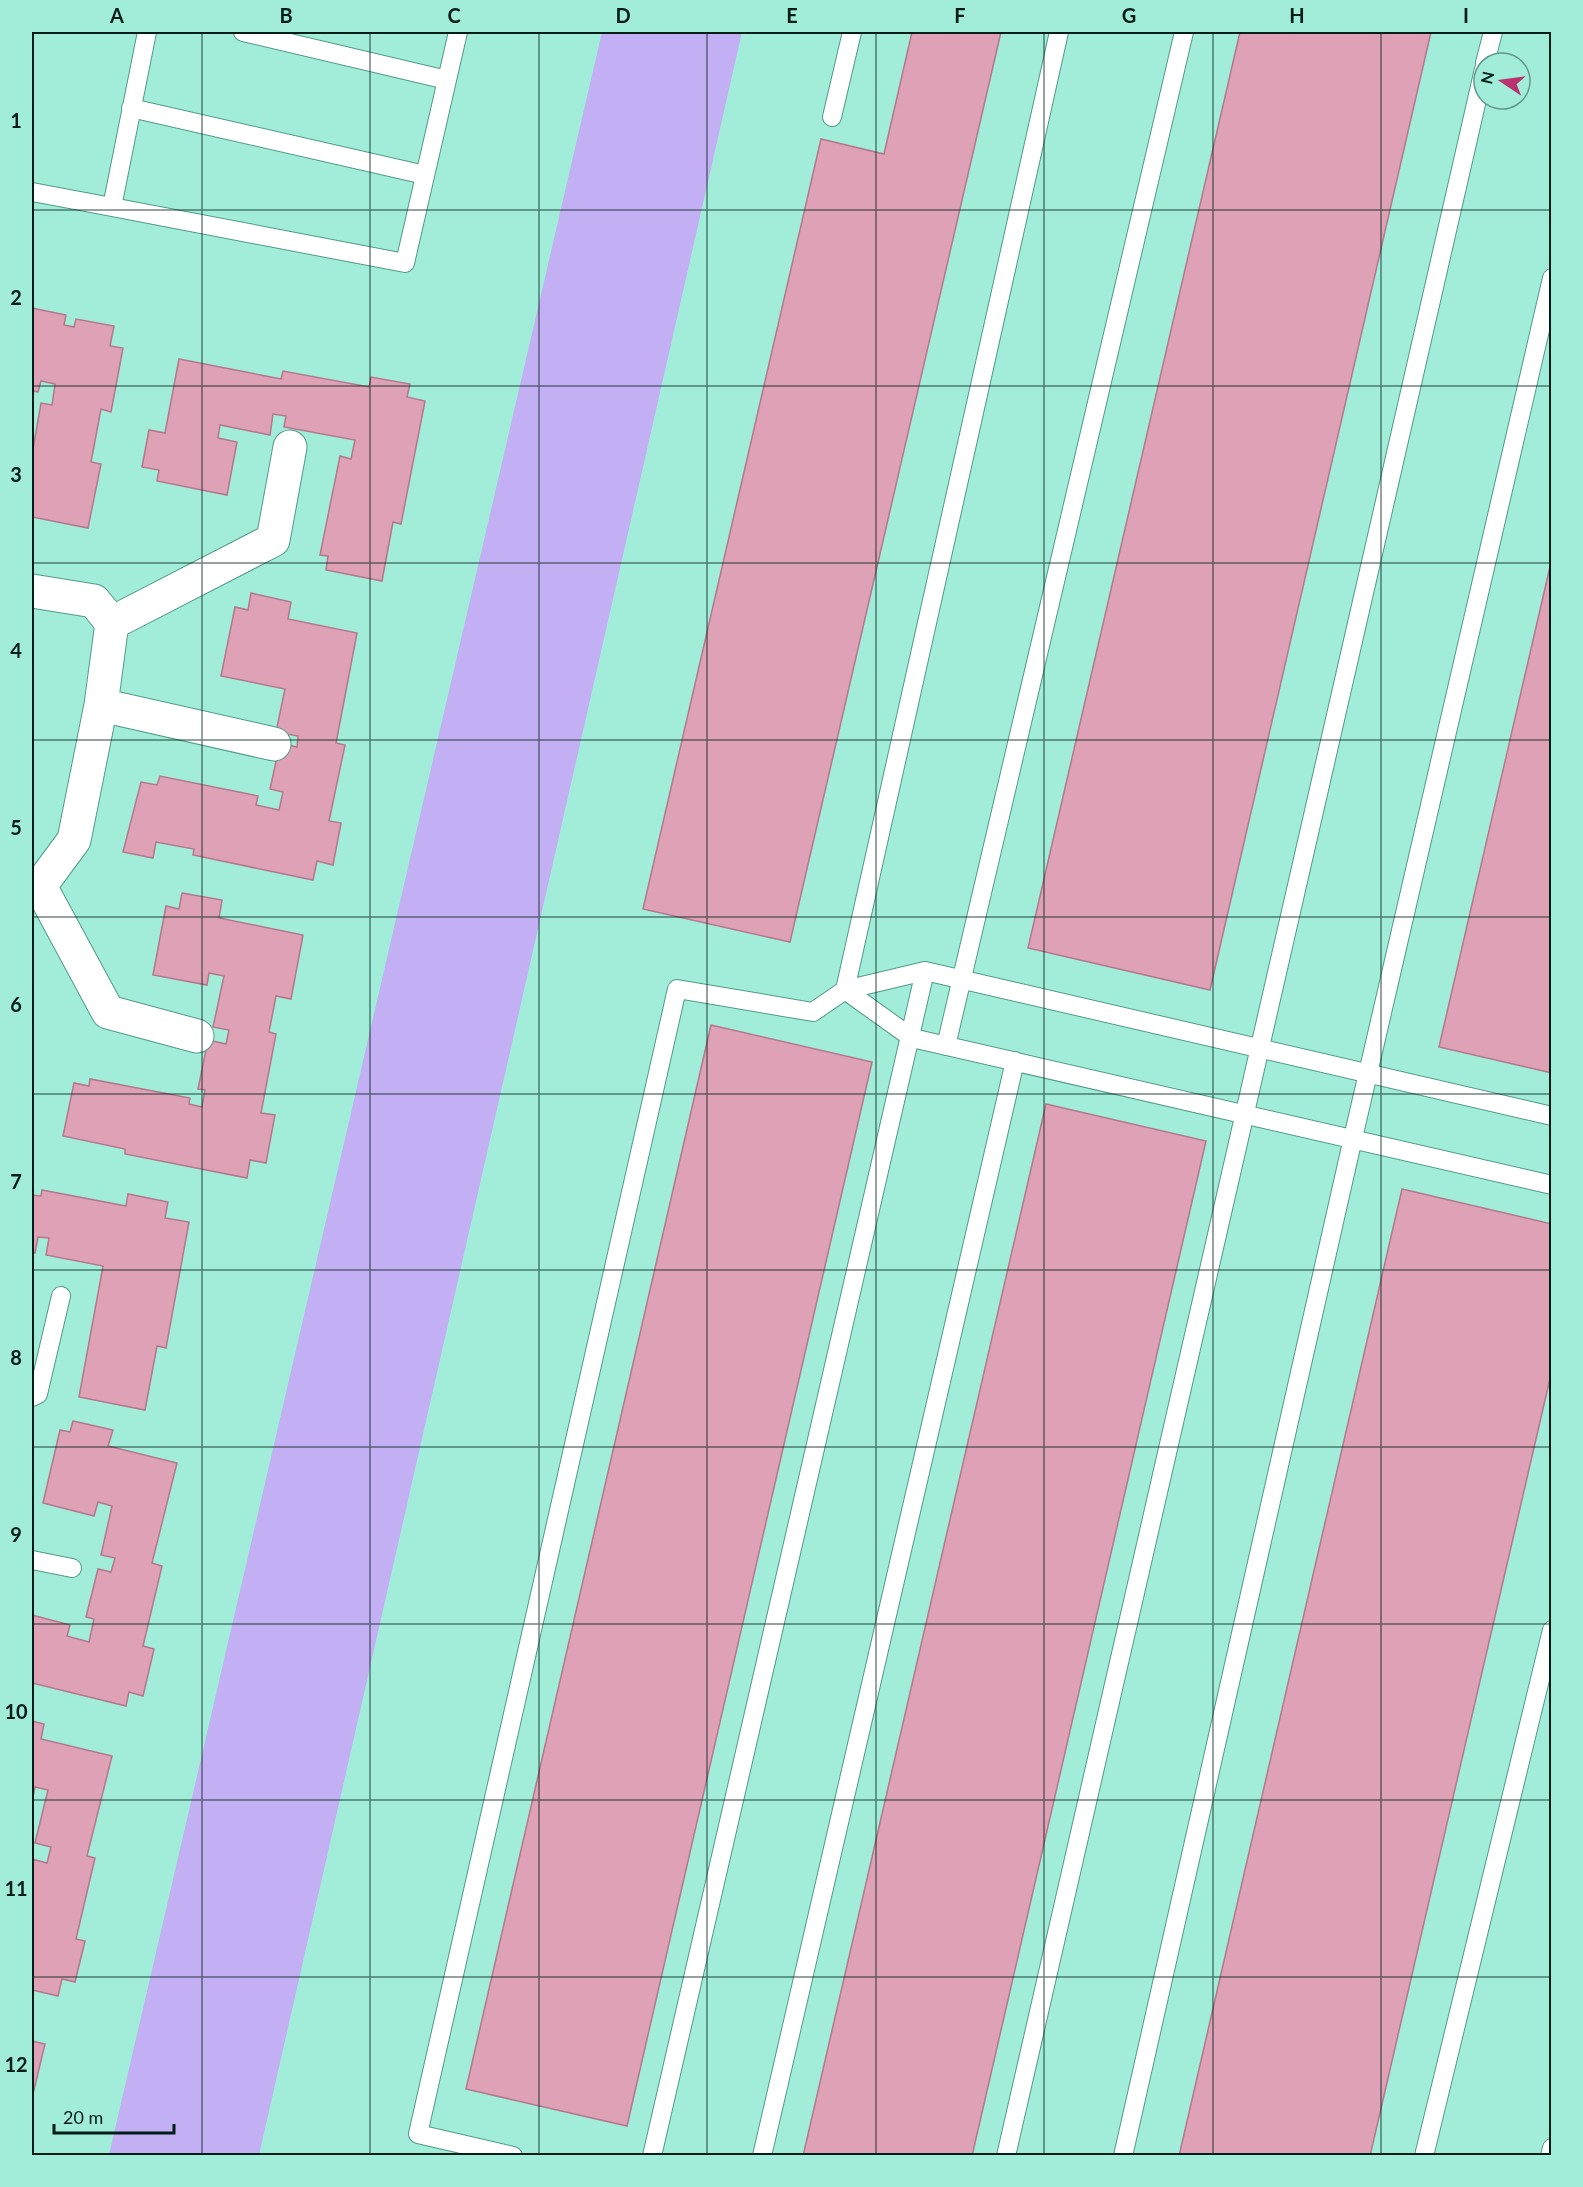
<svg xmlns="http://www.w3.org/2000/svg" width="1583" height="2187" viewBox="0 0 1583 2187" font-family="Lato,sans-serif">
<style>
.water{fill:#c3aff3}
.building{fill:#dea1b5;stroke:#b3788c;stroke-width:1.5}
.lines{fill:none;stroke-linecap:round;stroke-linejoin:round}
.service-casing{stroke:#529a8a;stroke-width:20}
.minor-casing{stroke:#529a8a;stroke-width:35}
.service{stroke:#fff;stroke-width:18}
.minor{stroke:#fff;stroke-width:33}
.grid{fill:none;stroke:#001d17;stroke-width:1.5;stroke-opacity:0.55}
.neatline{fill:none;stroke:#001d17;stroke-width:2}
.grid-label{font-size:20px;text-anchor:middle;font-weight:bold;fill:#001d17}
</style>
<rect width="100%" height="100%" fill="#a2ecda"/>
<path class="water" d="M 602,32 L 742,32 L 259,2155 L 109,2155 Z"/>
<path class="building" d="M 912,32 L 1001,32 L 790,942 L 643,909 L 821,139 L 884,154 Z
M 1240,32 L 1431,32 L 1210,990 L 1028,948 Z
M 32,308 L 66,315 L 64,325 L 74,327 L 76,319 L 114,326 L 110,346 L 123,348 L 111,412 L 101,409 L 91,462 L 101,464 L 88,528 L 32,517 L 32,455 L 41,403 L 52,405 L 55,384 L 41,381 L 38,392 L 32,391 Z
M 179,359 L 281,379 L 283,371 L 369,387 L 371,377 L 410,384 L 407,397 L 425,401 L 401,524 L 393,522 L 382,581 L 326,570 L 328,556 L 320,555 L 340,456 L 351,459 L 355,440 L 284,427 L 286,416 L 273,414 L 270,435 L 220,425 L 218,438 L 237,442 L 227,495 L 157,481 L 159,470 L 142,467 L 149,430 L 165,433 Z
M 1552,558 L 1552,1073 L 1439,1047 Z
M 251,593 L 291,602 L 288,619 L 357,633 L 336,743 L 345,745 L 329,821 L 341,823 L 333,865 L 317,861 L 313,880 L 193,855 L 194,849 L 156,842 L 153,858 L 123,852 L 141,782 L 157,785 L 160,776 L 258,796 L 256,805 L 279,810 L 283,792 L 270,789 L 280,743 L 297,747 L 298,736 L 276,732 L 285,689 L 221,676 L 235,607 L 248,610 Z
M 182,893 L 222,900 L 219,918 L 303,935 L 291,999 L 276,996 L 269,1032 L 276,1034 L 261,1113 L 275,1115 L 266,1163 L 250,1160 L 247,1178 L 125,1154 L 125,1149 L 63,1136 L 74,1083 L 89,1086 L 90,1079 L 190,1098 L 189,1104 L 202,1107 L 205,1090 L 198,1089 L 208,1040 L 226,1044 L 229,1030 L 213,1027 L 224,976 L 209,973 L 207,985 L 153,975 L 166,906 L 179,909 Z
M 711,1025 L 872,1062 L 627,2126 L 466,2089 Z
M 1046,1104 L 1206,1141 L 972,2156 L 803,2156 Z
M 1402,1189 L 1552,1224 L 1552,1370 L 1370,2156 L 1179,2156 Z
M 42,1190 L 126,1206 L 128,1194 L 168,1202 L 165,1218 L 189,1222 L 166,1348 L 157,1346 L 145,1410 L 79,1397 L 103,1266 L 46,1255 L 49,1238 L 38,1237 L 35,1253 L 32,1252 L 32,1195 L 41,1196 Z
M 73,1421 L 113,1430 L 108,1446 L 177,1463 L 152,1563 L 162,1566 L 143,1646 L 154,1649 L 143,1696 L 129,1692 L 126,1706 L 32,1683 L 32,1615 L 70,1625 L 67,1636 L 89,1642 L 94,1619 L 86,1617 L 98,1569 L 111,1572 L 115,1558 L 101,1555 L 112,1506 L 98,1502 L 94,1516 L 43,1503 L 60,1430 L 70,1432 Z
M 32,1721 L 44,1724 L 41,1739 L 112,1756 L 87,1856 L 95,1858 L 76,1939 L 85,1941 L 75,1982 L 62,1979 L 58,1996 L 32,1990 L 32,1859 L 47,1863 L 51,1847 L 35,1843 L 48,1790 L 35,1787 L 32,1801 Z
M 32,2041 L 45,2044 L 32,2098 Z"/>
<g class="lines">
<defs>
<path id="service" d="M 243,32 L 447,80
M 1485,63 L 1493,32
M 131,108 L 425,175
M 832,117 L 852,32
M 32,192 L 112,207 L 147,32
M 112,207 L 405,263 L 458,32
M 845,990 L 1059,32
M 845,990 L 912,1038 L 1552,1185
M 946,1046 L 1184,32
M 32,1397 L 38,1394 L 61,1296
M 32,1560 L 72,1568
M 513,2156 L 418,2134 L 677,989 L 813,1012 L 845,990 L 925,971 L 1552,1116
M 652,2156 L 925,971
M 762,2156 L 1015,1061
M 1006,2156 L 1484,69
M 1123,2156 L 1353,1138 L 1552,278
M 1424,2156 L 1552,1630
M 1550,2156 L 1552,2148"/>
<path id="minor" d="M 32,591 L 94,601 L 112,623
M 101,705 L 274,744
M 40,886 L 74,840 L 101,705 L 112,623 L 273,540 L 290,447
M 40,886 L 108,1012 L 197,1036"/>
</defs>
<use href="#service" class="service-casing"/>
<use href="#minor" class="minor-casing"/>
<use href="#service" class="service"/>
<use href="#minor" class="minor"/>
</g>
<path class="grid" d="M 202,32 L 202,2156M 370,32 L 370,2156M 539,32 L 539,2156M 707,32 L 707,2156M 876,32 L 876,2156M 1044,32 L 1044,2156M 1213,32 L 1213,2156M 1381,32 L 1381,2156M 32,210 L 1552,210M 32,386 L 1552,386M 32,563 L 1552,563M 32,740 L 1552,740M 32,917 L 1552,917M 32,1094 L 1552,1094M 32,1270 L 1552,1270M 32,1447 L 1552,1447M 32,1624 L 1552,1624M 32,1800 L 1552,1800M 32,1977 L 1552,1977"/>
<rect width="1583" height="2187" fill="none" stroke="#a2ecda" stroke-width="66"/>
<g transform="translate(1502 81) rotate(283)"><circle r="28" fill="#a2ecda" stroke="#61998c" stroke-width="1.5"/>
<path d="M0-4.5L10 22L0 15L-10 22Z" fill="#bb3270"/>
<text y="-9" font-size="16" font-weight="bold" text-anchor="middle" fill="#001d17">N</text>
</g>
<path d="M54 2124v9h120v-9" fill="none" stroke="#001d17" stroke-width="3"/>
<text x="63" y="2124" font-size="18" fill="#001d17" stroke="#a2ecda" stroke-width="4.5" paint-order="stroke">20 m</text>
<rect x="33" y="33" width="1517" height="2121" class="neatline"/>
<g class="grid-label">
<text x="117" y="23">A</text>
<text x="286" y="23">B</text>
<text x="454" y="23">C</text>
<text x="623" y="23">D</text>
<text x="792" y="23">E</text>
<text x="960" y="23">F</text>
<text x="1129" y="23">G</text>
<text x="1297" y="23">H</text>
<text x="1466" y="23">I</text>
<text x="16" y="128">1</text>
<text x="16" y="305">2</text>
<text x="16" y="482">3</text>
<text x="16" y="658">4</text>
<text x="16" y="835">5</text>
<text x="16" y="1012">6</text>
<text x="16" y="1189">7</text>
<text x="16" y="1365">8</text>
<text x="16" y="1542">9</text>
<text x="16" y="1719">10</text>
<text x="16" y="1896">11</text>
<text x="16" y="2072">12</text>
</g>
</svg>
